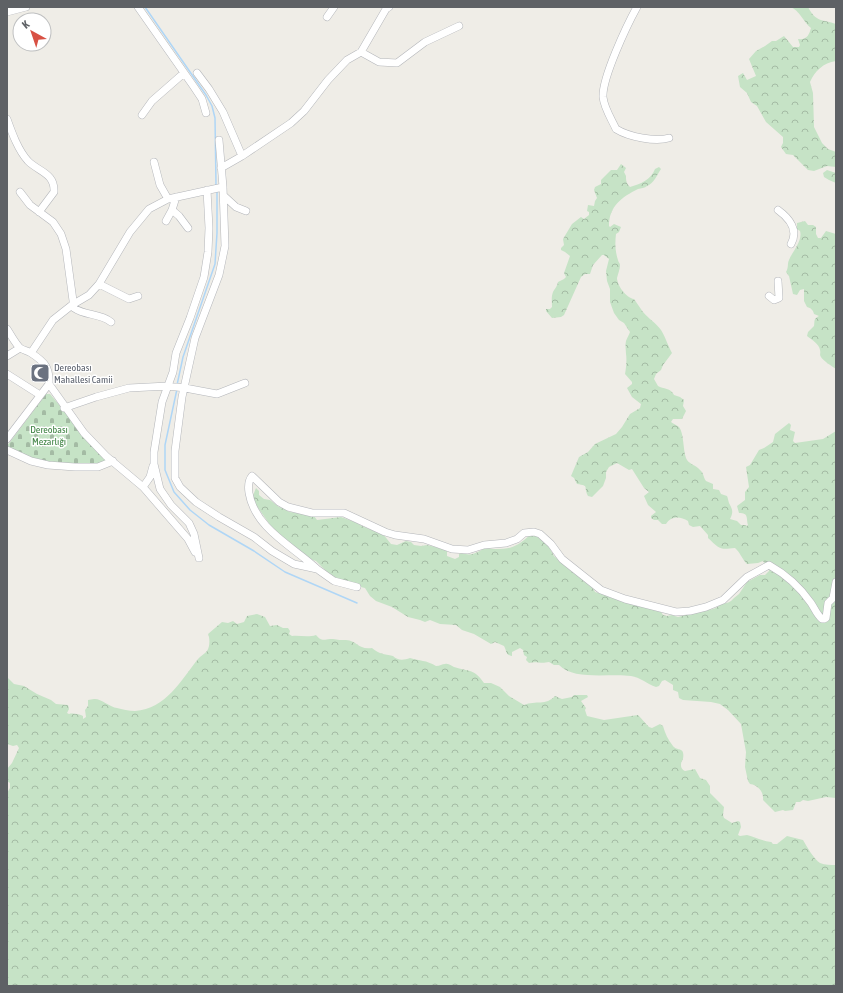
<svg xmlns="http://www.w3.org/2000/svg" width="843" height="993" viewBox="0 0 843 993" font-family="'Asap Condensed',sans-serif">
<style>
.forest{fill:url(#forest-crowns)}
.cemetery{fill:url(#cemetery-stones)}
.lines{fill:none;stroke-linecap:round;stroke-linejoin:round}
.stream{stroke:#afd6f6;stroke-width:1.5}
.minor-casing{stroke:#b4b6ba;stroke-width:8}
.minor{stroke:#fff;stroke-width:7}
.labels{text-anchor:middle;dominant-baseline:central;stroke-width:3;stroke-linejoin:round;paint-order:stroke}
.worship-label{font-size:10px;fill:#5b616d;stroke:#fff;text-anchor:start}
.park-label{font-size:10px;fill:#3f8343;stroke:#fff}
</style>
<defs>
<pattern id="forest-crowns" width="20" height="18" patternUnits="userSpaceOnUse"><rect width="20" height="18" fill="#c6e3c6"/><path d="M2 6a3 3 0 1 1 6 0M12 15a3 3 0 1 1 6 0" fill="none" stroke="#a4bba4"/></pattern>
<pattern id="cemetery-stones" width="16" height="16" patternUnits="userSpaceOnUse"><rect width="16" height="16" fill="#c6e3c6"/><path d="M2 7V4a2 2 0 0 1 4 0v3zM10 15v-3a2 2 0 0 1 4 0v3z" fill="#a4bba4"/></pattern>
</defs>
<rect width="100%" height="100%" fill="#efede7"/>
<path class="forest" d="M 790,7 L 808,7 C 816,23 823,19 836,24 L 836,61 C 823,63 815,71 810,82 L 813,93 L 814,127 L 822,143 L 828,149 L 836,152 L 836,167 L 827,166 L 814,171 L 808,170 L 793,155 L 786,154 L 781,147 L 783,143 L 783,137 L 766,122 L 757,106 L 751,102 L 747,93 L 740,87 L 738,76 L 743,73 L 747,80 L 756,76 L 749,59 L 756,51 L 765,46 L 772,41 L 776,41 L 784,36 L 793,47 L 799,47 L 800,45 L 798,39 C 807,40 809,35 811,28 C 803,22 800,10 790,7 Z
M 621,164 L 626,168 L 624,172 L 626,176 C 626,180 626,183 630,187 C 640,184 651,180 655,169 L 659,167 L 661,169 C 657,175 654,183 647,186 C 645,188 641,188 638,189 C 622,197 609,206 609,226 L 610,227 L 614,224 L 621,227 L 619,232 L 616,234 C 615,243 615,251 618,260 C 618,262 620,263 620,265 C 620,269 618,274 617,278 C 617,285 626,298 634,299 C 637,303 640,308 643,312 C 649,319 656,323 661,330 C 666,338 668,346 672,353 L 663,365 L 661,370 L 656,374 L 654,379 L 658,386 C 663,389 671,388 674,395 L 680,397 L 684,400 L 683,406 L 686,411 L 682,419 L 673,419 L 671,422 C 673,424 677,425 679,427 C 684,433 683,450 686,458 C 688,464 696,465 700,470 C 704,473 703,477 706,481 L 713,484 L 713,489 L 719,490 L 721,494 L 727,496 C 728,498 728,500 729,503 C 732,509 734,511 730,519 L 737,521 L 741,525 L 745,525 L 747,526 L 748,525 C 746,518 749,513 739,513 L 737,506 L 745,500 L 745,492 L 749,487 L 746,467 L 750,465 L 759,450 L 764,448 L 773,442 L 775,434 L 789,423 L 791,425 L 790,430 L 795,432 L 793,441 L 795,443 L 823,439 L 836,431 L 836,798 L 826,797 L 808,801 L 803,800 L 800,802 L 796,802 L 793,810 L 785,811 L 783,810 L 775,812 L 763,800 C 764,792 758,785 750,784 L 748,781 L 745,767 L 746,752 L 741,724 L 728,710 L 720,704 L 711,702 L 683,700 L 679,698 L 678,692 L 673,690 L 673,685 L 665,680 L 662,681 L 659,686 L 656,687 C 647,684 640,677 631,676 C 611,673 574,681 559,665 L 554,665 L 549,662 C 540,664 537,661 529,663 L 526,660 L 527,657 L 524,655 L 523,650 L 520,648 L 512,652 L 512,656 C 505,655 507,651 504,646 L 495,642 L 491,644 L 474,634 L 462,630 L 456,625 L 440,624 L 430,620 L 425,622 L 420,620 L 408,617 L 392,607 L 376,601 L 370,596 L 365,588 L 336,581 L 316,561 L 304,557 L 273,529 L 256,505 L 252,498 L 256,488 L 259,491 L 259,495 L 264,499 L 270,500 L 279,507 L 285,508 L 289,512 L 301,513 L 308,516 L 314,516 L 317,520 L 341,517 L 355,522 L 364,527 L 383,534 L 391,544 L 397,545 L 406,541 L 411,542 L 414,545 L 421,546 L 427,545 C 434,547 441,548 447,551 L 447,556 L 455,559 L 459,557 L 459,554 L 462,553 C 472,557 478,552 486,547 C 490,549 492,549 496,549 C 513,549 517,546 530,535 L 538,536 L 547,543 L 554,556 L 593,588 L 595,592 L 616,598 L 620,601 L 643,607 L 647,606 L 661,612 L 663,615 L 667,616 L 672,615 L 678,617 C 690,614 702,611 713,609 C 717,608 719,605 722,604 C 725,603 728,603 731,601 L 734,598 L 739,594 L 747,582 L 760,575 L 765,575 L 769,571 L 769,569 L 763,561 L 758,563 L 747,564 C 742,559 740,552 735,548 C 719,550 720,549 708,538 L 708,535 L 700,526 L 693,527 L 689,525 L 688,521 C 680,516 671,516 666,524 L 662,524 L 658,520 L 654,520 L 651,518 L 651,516 L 656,512 L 648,505 L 644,496 L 649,492 L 644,488 L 632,469 L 629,470 L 617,463 L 609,467 L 606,472 L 606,478 L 603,486 L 592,497 L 588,496 C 583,486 590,486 577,484 L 574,478 L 571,476 L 579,457 L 588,452 L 595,444 L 616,434 L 622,427 L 630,414 L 640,408 L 641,404 L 632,397 L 627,388 L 632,384 L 632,382 L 625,374 C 626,369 627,359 626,354 C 626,351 625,345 626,341 C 627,338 629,335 630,332 L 624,323 L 619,320 L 614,313 L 610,302 L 610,289 L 607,281 L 606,271 L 609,259 L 604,255 L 602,255 L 593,265 L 590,274 L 585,274 L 581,277 L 564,315 L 561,317 L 552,318 L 546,311 L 546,309 L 550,309 L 552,307 C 552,302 551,297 553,292 C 555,288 557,287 558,282 L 564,279 L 566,277 L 564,273 L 570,256 L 565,252 L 561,250 L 561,248 L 564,245 L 563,239 L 572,224 L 581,217 L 584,219 L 589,215 L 589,212 L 587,211 L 588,205 L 594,206 L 595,201 L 597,198 L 594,190 L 595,187 L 601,184 L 601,180 L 611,170 L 617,170 Z
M 827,170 L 836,173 L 836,183 L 829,180 L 824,177 L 823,173 Z
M 805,221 L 808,225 L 813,225 L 816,227 L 816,234 L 818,238 L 821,238 L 826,231 L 836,234 L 836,369 C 833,367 822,360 821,357 C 819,354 821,354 820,350 C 819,344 812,340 807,336 L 808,332 L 814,326 C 815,321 813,319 819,316 L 814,314 C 813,310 811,308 807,307 L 804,301 L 804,289 L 800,290 L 797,295 L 793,294 L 789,276 L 786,272 C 789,267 787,264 789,260 C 792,252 803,241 800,231 L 797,229 L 797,223 Z
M 257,614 L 265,617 L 270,626 L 277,625 L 283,628 L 288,628 L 290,631 L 289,634 L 292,636 C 300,635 307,638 316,635 C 321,641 323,640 330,639 C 331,639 332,639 333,639 C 338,640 341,640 346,640 C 358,641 358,650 372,648 C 379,654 384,654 393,656 C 398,661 404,660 410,658 C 420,661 426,660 436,666 C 440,666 442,664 445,664 C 449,663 451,666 454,667 C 469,672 474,668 484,683 L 491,683 L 500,687 L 509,696 L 524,705 C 536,700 546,706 555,696 L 562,699 L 572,697 L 574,695 L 587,695 L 588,697 L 581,701 L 586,708 L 585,710 L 587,716 L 604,720 L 638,715 C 642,719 645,723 649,727 L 652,728 L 660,724 L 663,726 C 665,733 668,740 673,746 C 678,752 685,746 683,759 C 680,763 680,769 685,771 L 695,769 L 700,778 L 706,780 L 710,786 L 710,793 L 724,807 L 723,815 L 724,818 L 732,823 L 738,821 L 740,822 L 741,827 L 738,835 L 740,836 L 747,835 C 755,837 762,841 771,842 L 773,844 L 777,844 L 787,836 L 803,840 C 807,847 814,859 820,863 C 825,865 831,865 836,865 L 836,986 L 7,986 L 7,793 L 10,788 L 10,783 L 7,781 L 7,769 L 12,763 L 19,748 L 17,745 L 13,746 L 7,744 L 7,677 L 14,684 L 24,686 L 37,694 L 51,700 L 56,704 L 68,705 L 69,709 L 67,713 L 69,714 C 72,713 80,714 83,716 L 83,719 L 86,717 L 85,710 L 88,706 L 88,700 C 90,700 92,699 94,699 C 100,698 110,707 117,708 C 122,709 129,711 135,711 C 166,709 181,680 198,659 C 200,656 205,654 207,651 C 210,647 210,638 208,634 L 222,622 L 228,623 L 233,621 L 237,624 L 244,622 L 247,616 Z"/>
<path class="cemetery" d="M 46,394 L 50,394 L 106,460 L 104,464 L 95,465 L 42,462 L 7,448 L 7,446 Z"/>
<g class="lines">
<path class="stream" d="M 145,7 L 206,95 L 212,106 L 215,118 L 216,185
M 177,385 L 183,357 L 215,264 L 217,233 L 217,191
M 177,389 L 165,445 L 165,470 L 174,492 L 190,510 L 209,525 L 254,551 L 285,572 L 357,603"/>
<defs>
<path id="minor" d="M 138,7 L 194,87 L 202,99 L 206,113
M 637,7 C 627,25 602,78 603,97 C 604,108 612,120 616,129 C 629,137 655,142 669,138
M 7,12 L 26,7
M 327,17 L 334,7
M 361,52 L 379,62 L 397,63 L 425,42 L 459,26
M 197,73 L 209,89 L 223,112 L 242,156
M 142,115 L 152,101 L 184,73
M 7,119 C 12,133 18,150 28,161 C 39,172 55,173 54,192 L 39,212
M 219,140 L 223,187 L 225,246 L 219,275 L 195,338 L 182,397 L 175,451 L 175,478 L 180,487 L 196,502 L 219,517 L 254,537 L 272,551 L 294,564 L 317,569 L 334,581 L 357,587
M 154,162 L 160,185 L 168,199
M 221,168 L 242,156 L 291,123 L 304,111 L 328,80 L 347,60 L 361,52 L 386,9 L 389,7
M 20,192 L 30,205 L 53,222 L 61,234 L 66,249 L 74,308 C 85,316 100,313 111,322
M 224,196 L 236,207 L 246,211
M 172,210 L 179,216 L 188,228
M 778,210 C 789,218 799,230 791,244
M 166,221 L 172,210 L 176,197
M 99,284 L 129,299 L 138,296
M 769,296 L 774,300 L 779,298 L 778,281
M 7,329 C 11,335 15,343 20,348 C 23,350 28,351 31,353 C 45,362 50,368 49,384 L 7,439
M 31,353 L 53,320 L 72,305 L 89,295 L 99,284 L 130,232 L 149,209 L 168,199 L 223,187
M 7,356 L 20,348
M 7,374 L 40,395
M 49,384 L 84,433 L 106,456 L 143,487 L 188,539 L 195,552
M 64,408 L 96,397 L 129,388 L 168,386 L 185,388 L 217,394 L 245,383
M 7,450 L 31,461 L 48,465 L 75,467 L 98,467 L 113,461
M 143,487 L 150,477 L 153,466
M 199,558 L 194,534 L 189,523 L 171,505 L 160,489 L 154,464 L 154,452 L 162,402 L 173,372 L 176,353 L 190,318 L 204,277 L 208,252 L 209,228 L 207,190
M 317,569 C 294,547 255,529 249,493 C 248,487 248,481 252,476 L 279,502 L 288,507 L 312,513 L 344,513 L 385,532 L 395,535 L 424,539 L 452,549 L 468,550 L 484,545 L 506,543 L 517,539 L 524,533 L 534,532 L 540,534 L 551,544 L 562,559 L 601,590 L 625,599 L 676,612 L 690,611 L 706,607 L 723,600 L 747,577 L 769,565 C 787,575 800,587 811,603 C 815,609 817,615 822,619 L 824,619 L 826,618 L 828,603 L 833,598 L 836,582"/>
</defs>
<use href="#minor" class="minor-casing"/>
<use href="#minor" class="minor"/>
</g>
<defs>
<symbol id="mosque-square" viewBox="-11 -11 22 22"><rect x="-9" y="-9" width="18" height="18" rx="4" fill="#6b7280" stroke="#fff"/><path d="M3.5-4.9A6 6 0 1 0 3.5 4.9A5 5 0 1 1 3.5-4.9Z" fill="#fff"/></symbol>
</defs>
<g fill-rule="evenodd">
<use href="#mosque-square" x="29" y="362" width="22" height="22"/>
</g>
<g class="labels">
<g class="worship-label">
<text x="54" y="367">Dereobası<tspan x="54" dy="12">Mahallesi Camii</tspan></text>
</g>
<g class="park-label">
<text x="49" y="429">Dereobası<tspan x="49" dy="12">Mezarlığı</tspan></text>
</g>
</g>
<rect width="843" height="993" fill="none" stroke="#5e6165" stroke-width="16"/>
<g transform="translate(32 32) rotate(320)"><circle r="19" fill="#ffffff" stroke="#bfc0c1"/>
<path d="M0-3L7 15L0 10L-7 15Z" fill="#d85144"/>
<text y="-6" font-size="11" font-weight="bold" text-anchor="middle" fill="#5e6165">K</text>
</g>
</svg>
